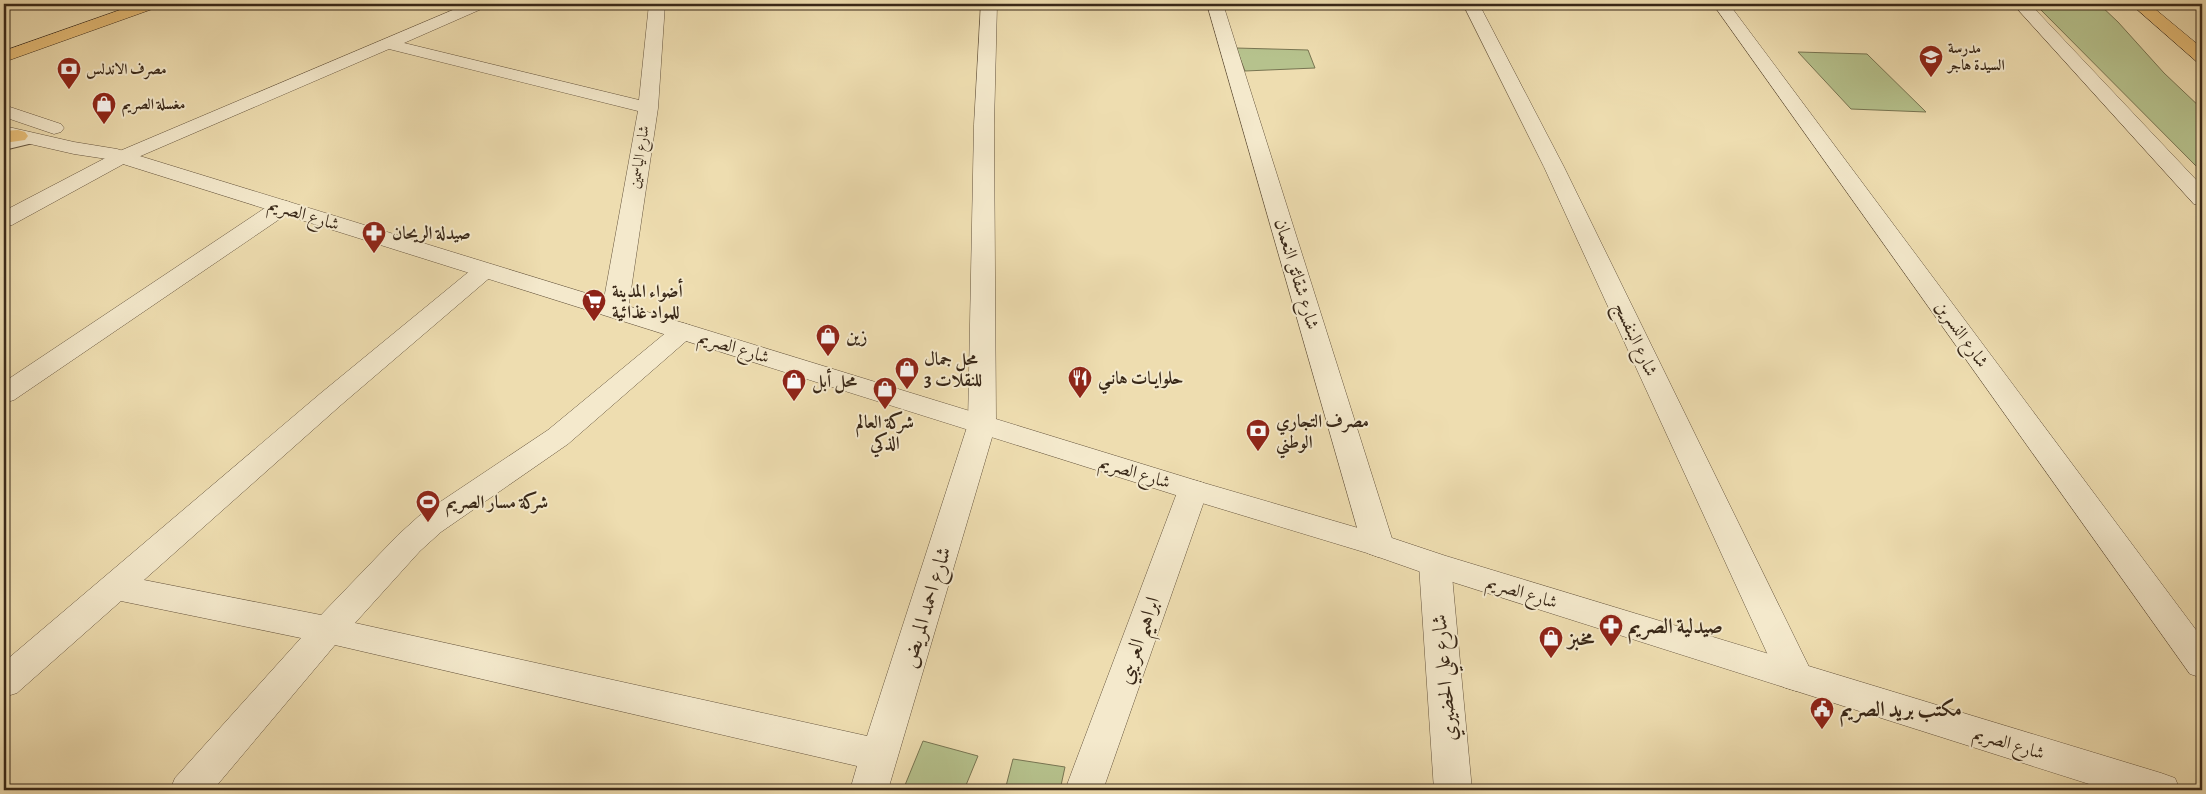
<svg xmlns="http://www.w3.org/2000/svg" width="2206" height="794" viewBox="0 0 2206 794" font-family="Alegreya,Amiri,serif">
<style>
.green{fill:#b6c28d;stroke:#787552}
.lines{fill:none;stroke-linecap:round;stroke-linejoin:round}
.service-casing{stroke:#66553e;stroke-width:2}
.minor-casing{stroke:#66553e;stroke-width:1}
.tertiary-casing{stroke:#66553e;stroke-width:1}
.primary-casing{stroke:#392818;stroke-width:1}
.trunk-casing{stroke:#392818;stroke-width:1}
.service{fill:#f4e9cc;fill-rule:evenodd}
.minor{fill:#f4e9cc;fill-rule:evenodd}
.tertiary{fill:#f4e9cc;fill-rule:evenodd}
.primary{fill:#e7be78;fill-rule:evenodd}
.trunk{fill:#e7be78;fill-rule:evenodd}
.labels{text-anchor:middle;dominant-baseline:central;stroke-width:4;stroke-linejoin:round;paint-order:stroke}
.far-poi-label{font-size:15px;font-weight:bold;fill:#392818;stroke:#f4e9cc;text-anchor:start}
.far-street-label{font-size:15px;fill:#392818;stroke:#f4e9cc}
.street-label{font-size:18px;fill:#392818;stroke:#f4e9cc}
.poi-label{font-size:18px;font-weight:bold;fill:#392818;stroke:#f4e9cc;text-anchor:start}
.near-street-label{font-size:21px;fill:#392818;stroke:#f4e9cc}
.near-poi-label{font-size:21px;font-weight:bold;fill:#392818;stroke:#f4e9cc;text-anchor:start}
</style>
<rect width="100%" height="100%" fill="#eeddb0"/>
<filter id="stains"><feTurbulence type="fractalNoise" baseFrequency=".004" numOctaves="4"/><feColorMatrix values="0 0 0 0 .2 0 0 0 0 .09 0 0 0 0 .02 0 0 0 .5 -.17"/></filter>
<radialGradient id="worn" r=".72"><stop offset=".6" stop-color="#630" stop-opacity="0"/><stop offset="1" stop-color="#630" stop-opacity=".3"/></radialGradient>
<path class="green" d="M 2035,4 L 2099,4 L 2118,22 L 2164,73 L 2202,109 L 2202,172 Z
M 1236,48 L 1308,50 L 1315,68 L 1245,71 Z
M 1798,52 L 1867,54 L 1926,112 L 1851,109 Z
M 923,741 L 978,756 L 964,790 L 903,790 Z
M 1013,759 L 1065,767 L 1060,790 L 1005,790 Z"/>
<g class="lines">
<defs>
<path id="service" d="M 27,134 L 33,135 L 36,139 L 33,143 L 4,150 L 4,140 Z"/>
<path id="minor" d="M 467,4 L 488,4 L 486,7 L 404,43 L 639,100 L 649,4 L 665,4 L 658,108 L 628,310 L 624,315 L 615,318 L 606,315 L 602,310 L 638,111 L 389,49 L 129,161 L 12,225 L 4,227 L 4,211 L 115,153 Z
M 981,4 L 997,4 L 994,125 L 996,424 L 888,790 L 850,790 L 857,766 L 335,645 L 213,790 L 170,790 L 175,778 L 301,638 L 121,601 L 17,693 L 4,697 L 4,662 L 321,393 L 477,265 L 485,263 L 493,265 L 497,270 L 493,275 L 341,405 L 144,580 L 321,615 L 398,535 L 419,516 L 548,430 L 674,326 L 683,323 L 692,326 L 696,331 L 692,336 L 568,444 L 441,532 L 420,551 L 355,623 L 867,736 L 968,424 L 974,125 Z
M 1207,4 L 1223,4 L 1394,545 L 1389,553 L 1378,557 L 1367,553 L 1362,545 Z
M 1463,4 L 1479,4 L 1564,167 L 1814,677 L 1809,687 L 1796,691 L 1783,687 L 1778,677 L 1544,167 Z
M 1713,4 L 1729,4 L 2202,638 L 2202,678 L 2190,674 Z
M 2013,4 L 2030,4 L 2202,186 L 2202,205 L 2194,204 Z
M 282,200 L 290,202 L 293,207 L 290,212 L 14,400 L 4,403 L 4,382 L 274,202 Z
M 1193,480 L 1204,483 L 1208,490 L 1103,790 L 1065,790 L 1178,490 L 1182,483 Z
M 1435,553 L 1446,557 L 1451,565 L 1472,790 L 1434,790 L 1419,565 L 1424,557 Z"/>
<path id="tertiary" d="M 4,105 L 61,124 L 64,128 L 61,132 L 54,134 L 4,117 Z
M 4,126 L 74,142 L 117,149 L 1204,483 L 1389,537 L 1446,556 L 2161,773 L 2175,778 L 2180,790 L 2108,790 L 1424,573 L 1367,553 L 1182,497 L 107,159 L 74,154 L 4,138 Z"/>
<path id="primary" d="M 137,4 L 160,4 L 158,7 L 4,62 L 4,51 Z
M 18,130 L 25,132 L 28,136 L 25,140 L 4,143 L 4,131 Z"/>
<path id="trunk" d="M 2131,4 L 2149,4 L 2202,48 L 2202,62 L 2196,61 Z"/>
</defs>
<use href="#service" class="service-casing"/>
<use href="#minor" class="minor-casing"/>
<use href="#tertiary" class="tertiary-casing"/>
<use href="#primary" class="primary-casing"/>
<use href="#trunk" class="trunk-casing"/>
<use href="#service" class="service"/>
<use href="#minor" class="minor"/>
<use href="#tertiary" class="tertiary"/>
<use href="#primary" class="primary"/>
<use href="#trunk" class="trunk"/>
</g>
<defs>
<symbol id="school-pin" viewBox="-11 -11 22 30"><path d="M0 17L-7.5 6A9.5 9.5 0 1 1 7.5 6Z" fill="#8f2418" stroke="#f4e9cc"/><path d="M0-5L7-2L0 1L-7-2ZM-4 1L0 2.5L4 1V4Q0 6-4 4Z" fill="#fff"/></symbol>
<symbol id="bank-pin" viewBox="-11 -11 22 30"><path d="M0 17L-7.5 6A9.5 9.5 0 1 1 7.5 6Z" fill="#8f2418" stroke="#f4e9cc"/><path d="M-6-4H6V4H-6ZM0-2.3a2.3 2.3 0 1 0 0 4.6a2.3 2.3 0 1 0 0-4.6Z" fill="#fff"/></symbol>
<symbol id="shop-pin" viewBox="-11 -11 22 30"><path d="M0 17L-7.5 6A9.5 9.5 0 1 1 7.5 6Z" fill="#8f2418" stroke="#f4e9cc"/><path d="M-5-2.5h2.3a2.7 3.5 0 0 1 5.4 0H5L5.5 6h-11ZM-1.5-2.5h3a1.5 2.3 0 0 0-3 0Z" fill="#fff"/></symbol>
<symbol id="pharmacy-pin" viewBox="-11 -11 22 30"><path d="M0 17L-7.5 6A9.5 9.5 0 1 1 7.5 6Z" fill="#8f2418" stroke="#f4e9cc"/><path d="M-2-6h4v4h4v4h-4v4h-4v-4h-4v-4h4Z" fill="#fff"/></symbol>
<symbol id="supermarket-pin" viewBox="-11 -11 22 30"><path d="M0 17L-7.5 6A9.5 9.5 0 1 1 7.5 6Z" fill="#8f2418" stroke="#f4e9cc"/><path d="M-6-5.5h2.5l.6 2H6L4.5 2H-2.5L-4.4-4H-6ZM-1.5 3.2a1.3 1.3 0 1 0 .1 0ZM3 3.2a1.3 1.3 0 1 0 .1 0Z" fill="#fff"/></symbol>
<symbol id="restaurant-pin" viewBox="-11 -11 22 30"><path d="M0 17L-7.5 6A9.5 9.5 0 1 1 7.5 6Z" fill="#8f2418" stroke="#f4e9cc"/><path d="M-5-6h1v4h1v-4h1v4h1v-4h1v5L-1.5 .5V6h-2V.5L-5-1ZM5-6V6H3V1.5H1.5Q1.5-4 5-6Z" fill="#fff"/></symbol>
<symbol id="stadium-pin" viewBox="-11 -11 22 30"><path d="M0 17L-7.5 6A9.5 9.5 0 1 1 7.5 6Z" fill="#8f2418" stroke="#f4e9cc"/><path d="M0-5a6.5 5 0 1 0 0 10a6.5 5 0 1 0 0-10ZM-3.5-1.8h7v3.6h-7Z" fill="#fff"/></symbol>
<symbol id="civic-pin" viewBox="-11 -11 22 30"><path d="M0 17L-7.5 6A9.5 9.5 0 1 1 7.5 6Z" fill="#8f2418" stroke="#f4e9cc"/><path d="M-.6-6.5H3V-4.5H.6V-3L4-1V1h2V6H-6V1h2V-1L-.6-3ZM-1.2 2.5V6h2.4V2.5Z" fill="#fff"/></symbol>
</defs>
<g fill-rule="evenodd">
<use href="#school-pin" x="1917" y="43" width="28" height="38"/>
<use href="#bank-pin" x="55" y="55" width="28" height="38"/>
<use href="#shop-pin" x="90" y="90" width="28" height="38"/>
<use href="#pharmacy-pin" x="360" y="219" width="28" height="38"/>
<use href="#supermarket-pin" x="580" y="287" width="28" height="38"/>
<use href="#shop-pin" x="814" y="322" width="28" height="38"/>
<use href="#shop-pin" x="893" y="355" width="28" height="38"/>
<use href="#restaurant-pin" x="1066" y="364" width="28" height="38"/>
<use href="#shop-pin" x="780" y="367" width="28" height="38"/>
<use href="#shop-pin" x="871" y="375" width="28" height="38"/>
<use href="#bank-pin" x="1244" y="417" width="28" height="38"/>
<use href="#stadium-pin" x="414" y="488" width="28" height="38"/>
<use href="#pharmacy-pin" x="1597" y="612" width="28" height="38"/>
<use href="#shop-pin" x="1537" y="624" width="28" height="38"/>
<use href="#civic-pin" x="1808" y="695" width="28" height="38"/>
</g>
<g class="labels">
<g class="far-poi-label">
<text x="1948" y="48">مدرسة<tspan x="1948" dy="17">السيدة هاجر</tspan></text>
<text x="86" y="69">مصرف الاندلس</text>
<text x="122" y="104">مغسلة الصريم</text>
</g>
<g class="far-street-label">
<text transform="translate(639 157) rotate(-81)">شارع الياسمين</text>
</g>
<g class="street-label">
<text transform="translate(304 214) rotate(17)">شارع الصريم</text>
<text transform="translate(1297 274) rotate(73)">شارع شقائق النعمان</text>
<text transform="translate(1962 334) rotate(54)">شارع النسرين</text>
<text transform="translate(1636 339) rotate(65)">شارع البنفسج</text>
<text transform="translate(734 347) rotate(17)">شارع الصريم</text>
<text transform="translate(1135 472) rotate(17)">شارع الصريم</text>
<text transform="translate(1522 592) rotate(17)">شارع الصريم</text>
<text transform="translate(2009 743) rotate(17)">شارع الصريم</text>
</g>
<g class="poi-label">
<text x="392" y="233">صيدلة الريحان</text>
<text x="612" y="291">أضواء المدينة<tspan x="612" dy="21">للمواد غذائية</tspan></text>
<text x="846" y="336">زين</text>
<text x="924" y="359">محل جمال<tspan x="924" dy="21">3 للنقلات</tspan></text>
<text x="1098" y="378">حلوايـات هانـي</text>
<text x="812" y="381">محل أبل</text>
<text x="1276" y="421">مصرف التجاري<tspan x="1276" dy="21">الوطني</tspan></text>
<text x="885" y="422" text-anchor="middle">شركة العالم<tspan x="885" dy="21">الذكي</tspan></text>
<text x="446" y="502">شركة مسار الصريم</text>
</g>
<g class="near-street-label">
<text transform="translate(926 607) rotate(-73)">شارع احمد المريض</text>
<text transform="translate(1138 640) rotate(-70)">ابراهيم العريبي</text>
<text transform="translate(1444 678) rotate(-95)">شارع علي الحضيري</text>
</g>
<g class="near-poi-label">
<text x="1628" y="626">صيدلية الصريم</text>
<text x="1568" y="638">مخبز</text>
<text x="1840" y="709">مكتب بريد الصريم</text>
</g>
</g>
<rect width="2206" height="794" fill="none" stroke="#eeddb0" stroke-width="20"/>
<rect x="5" y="5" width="2196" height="784" fill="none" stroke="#392818" stroke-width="2.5"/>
<rect x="10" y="10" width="2186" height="774" fill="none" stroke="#392818"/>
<rect width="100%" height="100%" filter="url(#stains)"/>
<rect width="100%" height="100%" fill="url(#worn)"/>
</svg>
